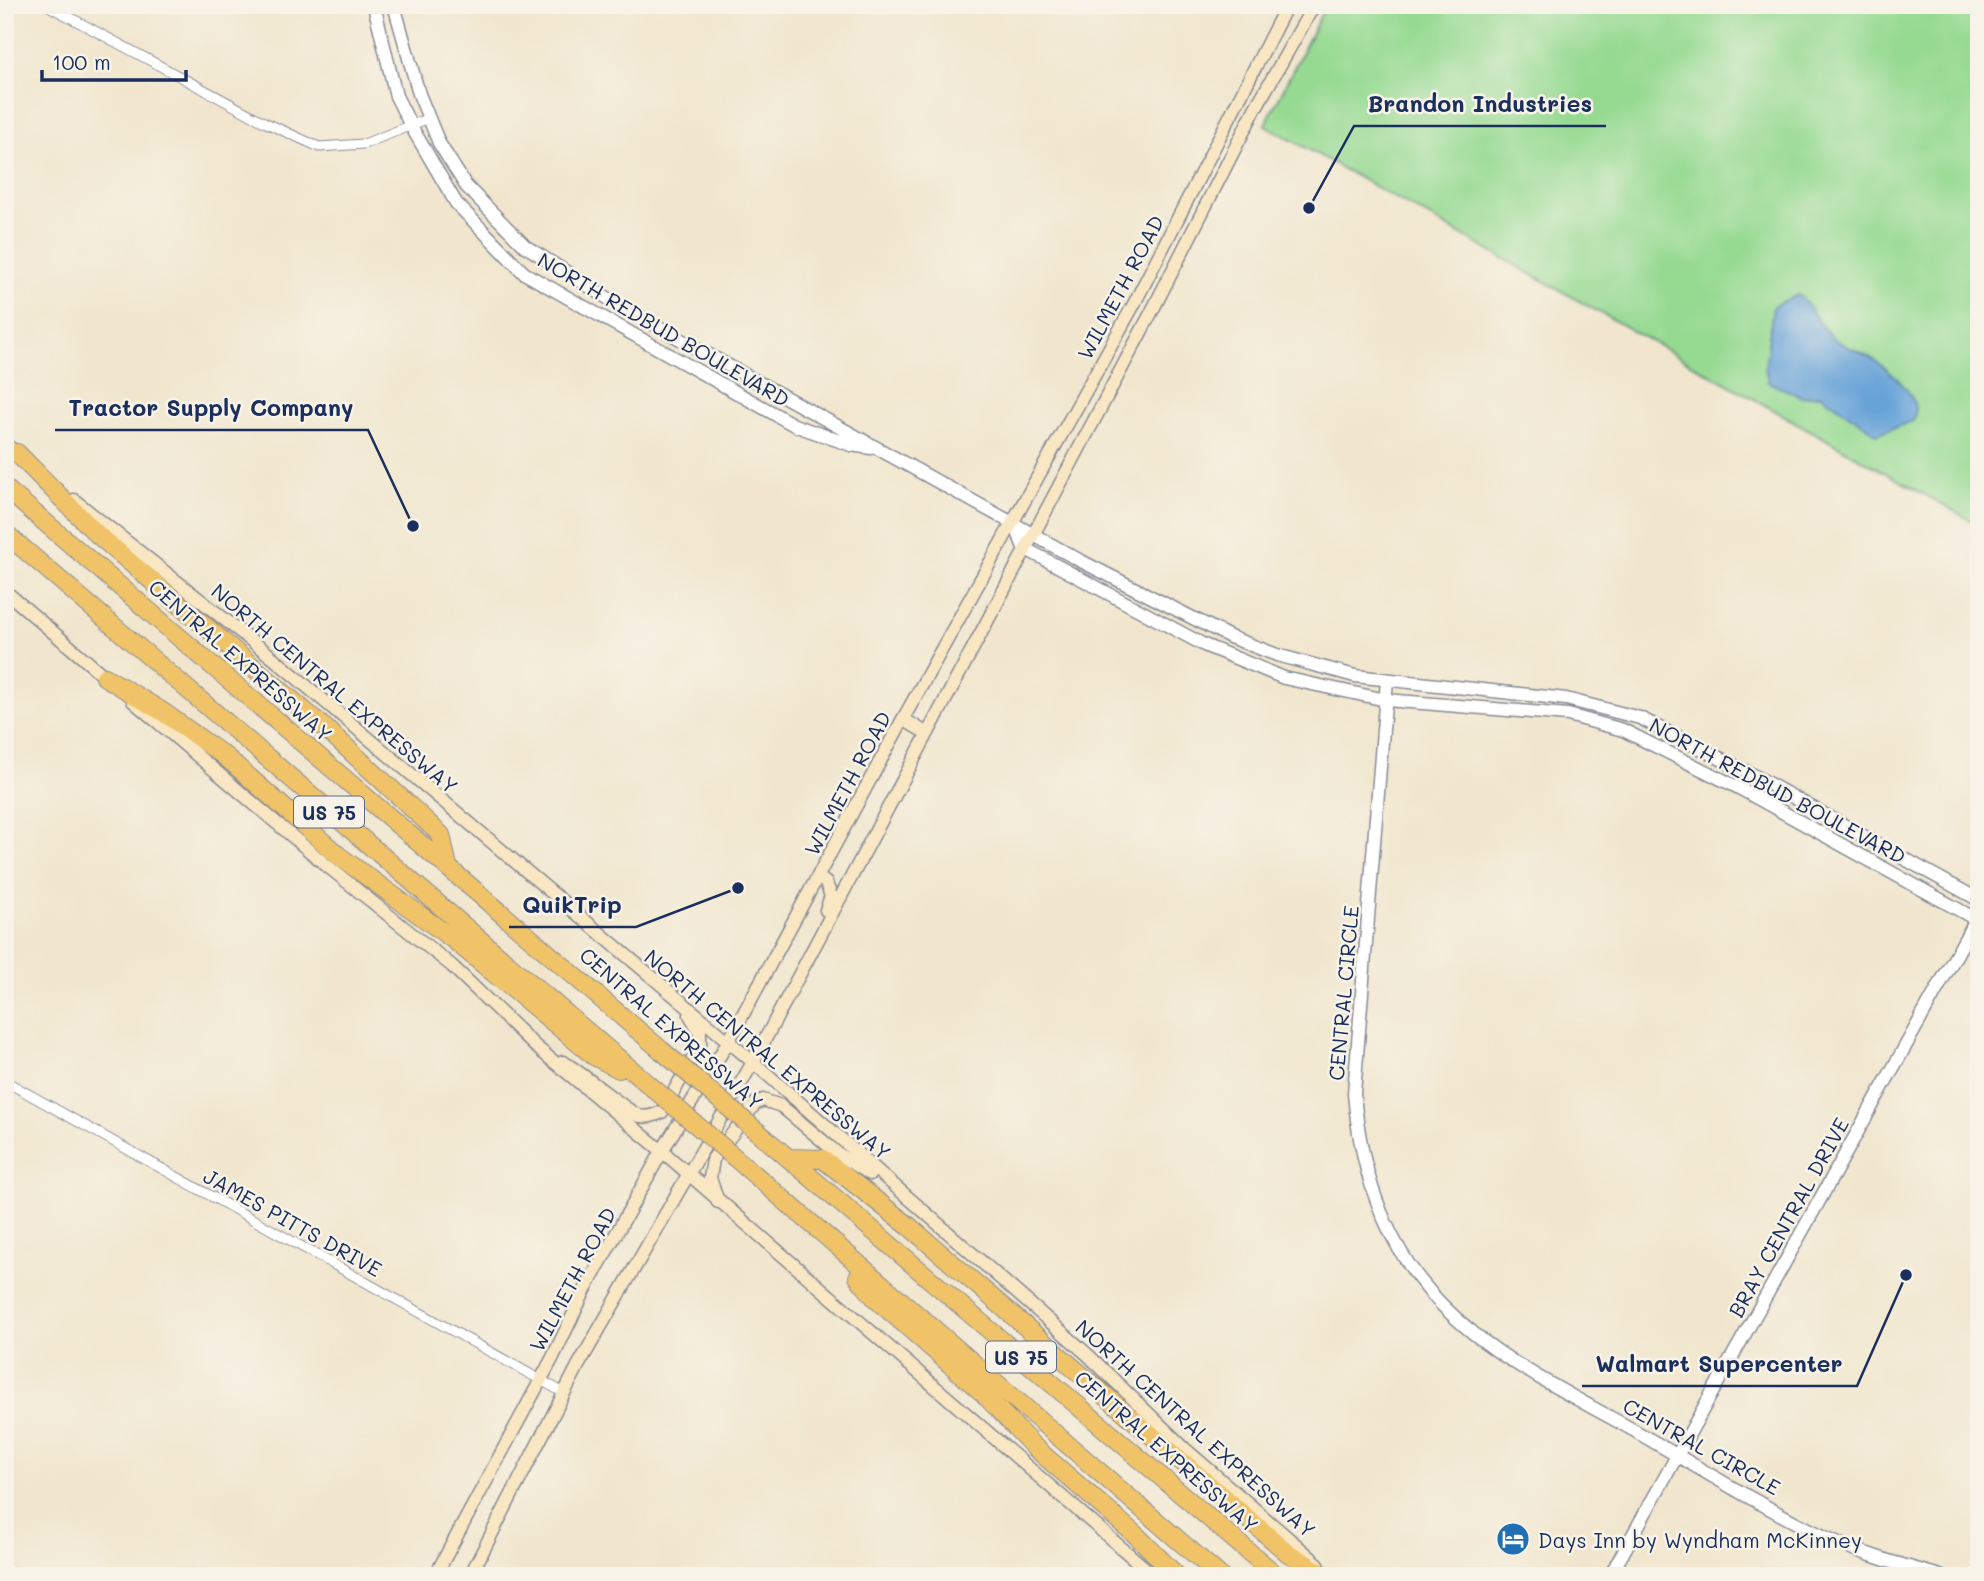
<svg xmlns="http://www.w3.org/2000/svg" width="1984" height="1581" viewBox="0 0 1984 1581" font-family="Mali,sans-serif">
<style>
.green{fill:#96da92;stroke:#588478;stroke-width:2}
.water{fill:#68a3d8;stroke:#42699b;stroke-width:2}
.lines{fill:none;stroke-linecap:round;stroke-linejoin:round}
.minor-casing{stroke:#868a96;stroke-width:11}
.tertiary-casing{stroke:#868a96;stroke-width:15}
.secondary-casing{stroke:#868a96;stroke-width:15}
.motorway-casing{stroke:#868a96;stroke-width:20}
.minor{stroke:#fff;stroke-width:9}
.tertiary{stroke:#fff;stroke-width:12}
.secondary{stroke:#f9e7c3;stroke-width:12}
.motorway{stroke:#f1c369;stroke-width:18}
.motorway-bridge-casing{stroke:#868a96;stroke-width:20;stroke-linecap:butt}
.motorway-bridge{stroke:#f1c369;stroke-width:18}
.labels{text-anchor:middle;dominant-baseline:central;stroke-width:5;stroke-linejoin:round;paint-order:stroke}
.shield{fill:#f7f3e8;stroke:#5d6a87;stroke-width:2}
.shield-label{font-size:19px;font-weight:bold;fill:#1b2f5e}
.street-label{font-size:21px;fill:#1b2f5e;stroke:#f7f3e8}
.poi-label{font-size:21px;fill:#1b2f5e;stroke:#f7f3e8;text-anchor:start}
.leader{fill:none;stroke:#1b2f5e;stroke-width:2.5}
.callout-dot{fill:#1b2f5e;stroke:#f7f3e8;stroke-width:2.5}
.callout-label{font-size:23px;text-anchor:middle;font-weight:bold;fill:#1b2f5e;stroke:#f7f3e8;stroke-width:5;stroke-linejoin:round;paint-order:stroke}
</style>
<rect width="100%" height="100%" fill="#f7f3e8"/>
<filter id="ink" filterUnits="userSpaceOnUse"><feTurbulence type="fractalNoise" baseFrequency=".0143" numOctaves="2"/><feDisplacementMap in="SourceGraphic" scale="14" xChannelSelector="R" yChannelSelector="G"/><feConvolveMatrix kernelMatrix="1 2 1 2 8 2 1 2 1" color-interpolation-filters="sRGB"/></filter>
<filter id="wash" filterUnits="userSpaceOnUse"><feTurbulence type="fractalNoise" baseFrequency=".00686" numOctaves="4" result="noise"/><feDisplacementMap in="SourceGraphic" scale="28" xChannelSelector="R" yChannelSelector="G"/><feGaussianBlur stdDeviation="1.57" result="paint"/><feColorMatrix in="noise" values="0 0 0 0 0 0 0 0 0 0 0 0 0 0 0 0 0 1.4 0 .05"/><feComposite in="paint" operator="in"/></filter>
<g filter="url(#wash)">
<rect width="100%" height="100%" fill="#f1e6cd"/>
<path class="green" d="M 1326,5 L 1979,5 L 1979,525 L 1265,125 Z"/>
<path class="water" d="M 1798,295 C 1810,303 1817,325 1832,337 C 1843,347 1858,350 1871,358 C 1888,369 1925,398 1913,421 L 1877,434 L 1821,395 L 1802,397 L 1768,382 L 1765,367 L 1773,306 Z"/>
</g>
<g filter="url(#ink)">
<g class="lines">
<defs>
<path id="minor" d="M 47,5 L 264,122 L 319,147 L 364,144 L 429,118
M 5,1081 L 564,1393"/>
<path id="tertiary" d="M 374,5 L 396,96 L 411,126 L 456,203 L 524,273 L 794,425 L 851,445 L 871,448
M 394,5 L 419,94 L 439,143 L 466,186 L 525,246 L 617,304 L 1079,560 L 1230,637 L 1277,655 L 1355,676 L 1566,699 L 1640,718 L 1753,775 L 1979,900
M 1015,524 L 1024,548 L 1204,645 L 1284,678 L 1386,700 L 1568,715 L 1623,730 L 1739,788 L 1979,921
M 1387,680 L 1354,1093 C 1360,1165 1382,1237 1430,1292 C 1485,1355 1564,1391 1635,1431 C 1698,1467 1760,1506 1825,1537 C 1862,1554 1901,1565 1940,1576
M 1610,1576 L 1979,914"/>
<path id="secondary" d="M 5,444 L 22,457
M 74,500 L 272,657 L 753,1062 L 1087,1354 L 1185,1449 L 1318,1564
M 5,591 L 111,682
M 133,701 L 326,865 L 452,966 L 535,1046 L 662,1151 L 1154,1576
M 903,719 L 926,733
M 818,877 L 826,883 L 831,896 L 826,910
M 563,1062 C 580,1071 630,1114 640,1116 C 648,1118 655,1115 662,1112 L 700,1046 L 700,1032 L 690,1015
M 718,1202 L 710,1178 L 713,1159 L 755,1104 L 763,1100 L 781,1106 L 837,1153 L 870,1174
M 435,1576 L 552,1359 L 585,1290 L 662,1151 L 728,1042 L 903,719 L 1133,306 L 1287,5
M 470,1576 L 578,1366 L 753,1062 L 1150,315 L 1255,109 L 1314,5"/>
<path id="motorway" d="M 17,453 L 98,535 L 333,735 L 441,835 L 448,867
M 5,488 L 661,1050
M 5,533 L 654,1089
M 105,677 L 163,712 L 227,758 L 339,856 L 454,940 L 594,1056 L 619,1069
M 766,1139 L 1277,1576
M 788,1158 L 823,1159 L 910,1227 L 1288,1553 L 1326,1576
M 747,1168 L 1220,1576
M 858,1277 L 876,1299 L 983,1393 L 1033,1446 L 1138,1537 L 1177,1576"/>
</defs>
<use href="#minor" class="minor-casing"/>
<use href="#tertiary" class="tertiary-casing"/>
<use href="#secondary" class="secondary-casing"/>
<use href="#motorway" class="motorway-casing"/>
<use href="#minor" class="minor"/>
<use href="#tertiary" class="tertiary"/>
<use href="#secondary" class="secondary"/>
<use href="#motorway" class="motorway"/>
<defs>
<path id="motorway-bridge" d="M 661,1050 L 766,1139
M 654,1089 L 747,1168"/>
</defs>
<use href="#motorway-bridge" class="motorway-bridge-casing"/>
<use href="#motorway-bridge" class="motorway-bridge"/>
</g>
</g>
<defs>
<symbol id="hotel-disc" viewBox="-11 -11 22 22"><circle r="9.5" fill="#1f6fb2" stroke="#f7f3e8"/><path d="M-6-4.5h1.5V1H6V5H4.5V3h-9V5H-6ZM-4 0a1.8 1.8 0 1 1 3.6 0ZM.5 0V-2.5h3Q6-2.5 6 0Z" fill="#fff"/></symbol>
</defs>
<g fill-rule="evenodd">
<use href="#hotel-disc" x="1494" y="1520" width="38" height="38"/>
</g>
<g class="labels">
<g class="shield">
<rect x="294" y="796.5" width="70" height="31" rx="5"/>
<rect x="986" y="1341.5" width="70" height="31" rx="5"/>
</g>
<g class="shield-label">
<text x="329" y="812">US 75</text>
<text x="1021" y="1357">US 75</text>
</g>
<g class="street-label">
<text transform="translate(1120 287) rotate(-62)">WILMETH ROAD</text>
<text transform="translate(664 329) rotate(30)">NORTH REDBUD BOULEVARD</text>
<text transform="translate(241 660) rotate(41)">CENTRAL EXPRESSWAY</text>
<text transform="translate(335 688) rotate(40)">NORTH CENTRAL EXPRESSWAY</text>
<text transform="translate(847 783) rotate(-62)">WILMETH ROAD</text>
<text transform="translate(1778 790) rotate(28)">NORTH REDBUD BOULEVARD</text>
<text transform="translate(1343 993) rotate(-85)">CENTRAL CIRCLE</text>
<text transform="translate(672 1028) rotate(41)">CENTRAL EXPRESSWAY</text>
<text transform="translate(768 1054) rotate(40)">NORTH CENTRAL EXPRESSWAY</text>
<text transform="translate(1788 1217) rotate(-61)">BRAY CENTRAL DRIVE</text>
<text transform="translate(293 1222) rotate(29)">JAMES PITTS DRIVE</text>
<text transform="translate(572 1279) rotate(-62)">WILMETH ROAD</text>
<text transform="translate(1196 1428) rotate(42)">NORTH CENTRAL EXPRESSWAY</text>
<text transform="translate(1702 1446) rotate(29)">CENTRAL CIRCLE</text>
<text transform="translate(1167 1451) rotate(41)">CENTRAL EXPRESSWAY</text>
</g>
<g class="poi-label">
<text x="1538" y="1539">Days Inn by Wyndham McKinney</text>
</g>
</g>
<path class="leader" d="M1309 208L1354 126H1606M413 526L368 430H55M738 888L636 927H509M1906 1275L1857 1386H1582"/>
<g class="callout-dot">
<circle cx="1309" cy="208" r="7"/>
<circle cx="413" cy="526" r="7"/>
<circle cx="738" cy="888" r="7"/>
<circle cx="1906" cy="1275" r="7"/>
</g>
<g class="callout-label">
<text x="1480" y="112">Brandon Industries</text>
<text x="211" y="416">Tractor Supply Company</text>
<text x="572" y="913">QuikTrip</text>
<text x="1719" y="1372">Walmart Supercenter</text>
</g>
<rect width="1984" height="1581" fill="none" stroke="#f7f3e8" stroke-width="28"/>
<path d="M42 70v10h144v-10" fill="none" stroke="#1b2f5e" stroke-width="3.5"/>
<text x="52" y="70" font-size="21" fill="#1b2f5e" stroke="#f7f3e8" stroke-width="5" paint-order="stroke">100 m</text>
</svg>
